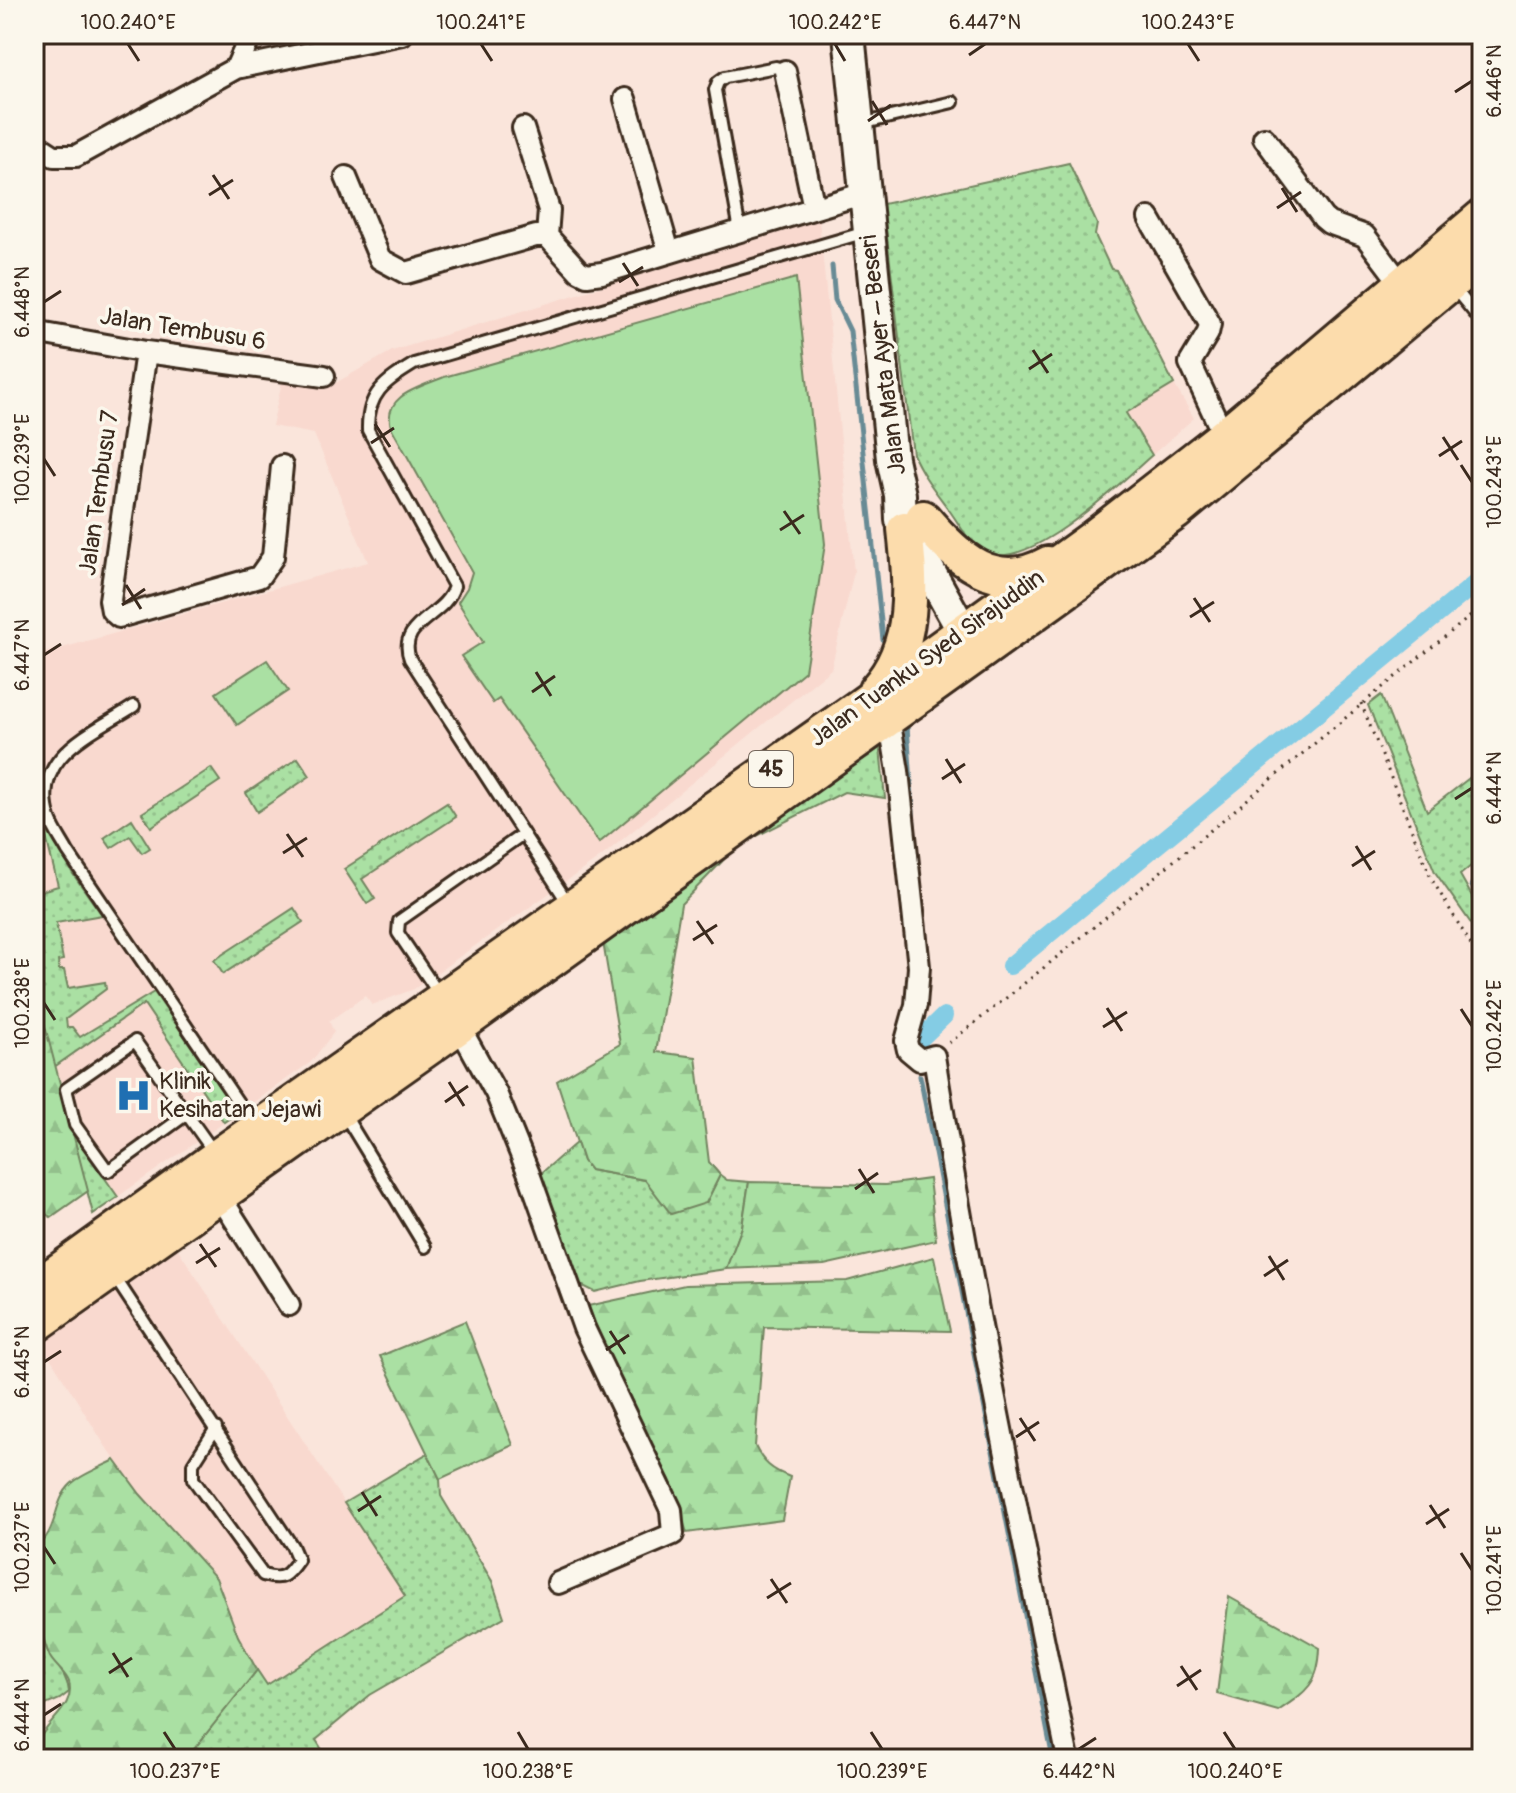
<svg xmlns="http://www.w3.org/2000/svg" width="1516" height="1793" viewBox="0 0 1516 1793" font-family="Pangolin,sans-serif">
<style>
.built{fill:#f9d9cf}
.grass{fill:url(#grass-dots);stroke:#728560;stroke-width:2}
.forest{fill:url(#forest-firs);stroke:#728560;stroke-width:2}
.pitch{fill:#aae0a3;stroke:#728560;stroke-width:2}
.water{fill:#84cce4;stroke:#678b95;stroke-width:2}
.lines{fill:none;stroke-linecap:round;stroke-linejoin:round}
.stream{stroke:#678b95;stroke-width:5}
.canal{stroke:#84cce4;stroke-width:18}
.service-casing{stroke:#3b2a1e;stroke-width:16}
.minor-casing{stroke:#3b2a1e;stroke-width:26}
.secondary-casing{stroke:#3b2a1e;stroke-width:36}
.trunk-casing{stroke:#3b2a1e;stroke-width:40}
.path{stroke:#3b2a1e;stroke-width:3;stroke-dasharray:2 6;stroke-linecap:butt}
.service{stroke:#fbf7ec;stroke-width:10}
.minor{stroke:#fbf7ec;stroke-width:20}
.secondary{stroke:#fbf7ec;stroke-width:30}
.trunk{stroke:#fcdcac;stroke-width:34}
.ticks{fill:none;stroke:#3b2a1e;stroke-width:3}
.labels{text-anchor:middle;dominant-baseline:central;stroke-width:7;stroke-linejoin:round;paint-order:stroke}
.shield{fill:#fbf7ec;stroke:#75685c;stroke-width:2}
.shield-label{font-size:22px;font-weight:bold;fill:#3b2a1e}
.street-label{font-size:24px;fill:#3b2a1e;stroke:#fbf7ec}
.poi-label{font-size:24px;fill:#3b2a1e;stroke:#fbf7ec;text-anchor:start}
.neatline{fill:none;stroke:#3b2a1e;stroke-width:3}
.ticks-label{font-size:20px;text-anchor:middle;fill:#3b2a1e}
</style>
<defs>
<pattern id="grass-dots" width="8" height="8" patternUnits="userSpaceOnUse" patternTransform="scale(2)"><rect width="8" height="8" fill="#aae0a3"/><path d="M2 2h.1M6 6h.1" fill="none" stroke="#93c08c" stroke-width="1.8" stroke-linecap="round"/></pattern>
<pattern id="forest-firs" width="22" height="20" patternUnits="userSpaceOnUse" patternTransform="scale(2)"><rect width="22" height="20" fill="#aae0a3"/><path d="M5 1l3.5 6h-7zM16 11l3.5 6h-7z" fill="#93c08c"/></pattern>
</defs>
<rect width="100%" height="100%" fill="#fae5db"/>
<filter id="ink" filterUnits="userSpaceOnUse"><feTurbulence type="fractalNoise" baseFrequency=".0125" numOctaves="2"/><feDisplacementMap in="SourceGraphic" scale="16" xChannelSelector="R" yChannelSelector="G"/><feConvolveMatrix kernelMatrix="1 2 1 2 8 2 1 2 1" color-interpolation-filters="sRGB"/></filter>
<g filter="url(#ink)">
<path class="built" d="M 819,220 L 854,572 L 831,669 L 602,856 L 428,979 L 414,989 L 372,1005 L 365,996 L 329,1021 L 334,1032 L 311,1062 L 93,1214 L 34,984 L 34,656 L 368,562 L 314,434 L 272,426 L 282,382 L 332,385 L 392,351 Z
M 1174,384 L 1194,418 L 1152,455 L 1126,413 Z
M 172,1240 L 405,1596 L 267,1685 L 238,1636 L 216,1578 L 140,1494 L 106,1447 L 36,1335 Z"/>
<path class="grass" d="M 1069,163 L 1097,224 L 1095,235 L 1111,269 L 1116,270 L 1174,384 L 1126,413 L 1152,455 C 1122,481 1020,582 979,549 C 967,540 958,522 949,510 C 936,492 922,475 913,454 L 883,204 Z
M 1381,695 L 1427,811 L 1482,768 L 1482,857 L 1460,875 L 1482,914 L 1482,939 L 1435,872 L 1368,705 Z
M 880,748 L 885,798 L 844,792 L 737,846 Z
M 298,758 L 310,776 L 257,812 L 246,793 Z
M 211,768 L 220,781 L 151,827 L 142,813 Z
M 447,803 L 456,817 L 362,879 L 375,899 L 367,904 L 344,869 Z
M 41,816 L 73,874 L 102,915 L 56,923 L 63,960 L 58,961 L 59,970 L 64,970 L 68,988 L 105,982 L 106,989 L 66,1019 L 67,1027 L 72,1027 L 80,1037 L 154,992 L 237,1113 L 224,1122 L 144,1004 L 54,1067 L 34,984 L 34,893 L 58,886 Z
M 132,819 L 150,848 L 142,853 L 130,836 L 111,848 L 104,838 Z
M 294,908 L 303,922 L 223,974 L 214,960 Z
M 72,1131 L 118,1197 L 93,1214 Z
M 577,1142 L 583,1161 L 590,1170 L 645,1180 L 706,1203 L 720,1175 L 727,1180 L 749,1182 L 742,1227 L 726,1269 L 640,1281 L 595,1292 L 581,1285 L 572,1270 L 538,1176 Z
M 428,1453 L 440,1479 L 441,1496 L 492,1581 L 504,1617 L 370,1695 L 316,1740 L 328,1759 L 186,1759 L 257,1670 L 267,1685 L 405,1596 L 344,1503 Z
M 34,1623 C 42,1630 41,1638 45,1646 C 53,1663 68,1674 69,1692 L 60,1699 L 34,1710 Z"/>
<path class="forest" d="M 737,846 L 681,904 L 656,1052 L 696,1057 L 709,1162 L 720,1175 L 706,1203 L 671,1214 L 645,1180 L 590,1170 L 583,1161 L 557,1081 L 620,1044 L 603,942 Z
M 34,984 L 88,1191 L 51,1217 L 39,1211 L 34,1203 Z
M 929,1179 L 936,1240 L 824,1265 L 726,1269 L 742,1227 L 749,1182 L 885,1185 Z
M 934,1257 L 950,1331 L 764,1327 L 755,1446 C 763,1463 772,1470 790,1477 L 782,1520 L 687,1533 L 670,1480 L 630,1407 L 588,1306 L 685,1285 L 847,1281 Z
M 465,1321 L 513,1445 L 440,1479 L 380,1356 Z
M 115,1460 L 140,1494 L 216,1578 L 238,1636 L 257,1670 L 186,1759 L 34,1759 C 34,1725 77,1712 69,1682 C 66,1673 55,1666 50,1657 C 45,1646 43,1631 34,1623 L 34,1548 C 60,1532 51,1503 71,1484 C 82,1474 102,1467 115,1460 Z
M 1229,1597 L 1320,1648 C 1319,1684 1306,1692 1278,1711 L 1217,1694 Z"/>
<path class="pitch" d="M 796,278 L 825,544 L 805,671 L 599,843 L 499,699 L 493,703 L 461,656 L 483,642 L 458,602 L 467,588 L 472,572 L 391,427 C 382,395 421,387 444,377 Z
M 267,660 L 288,691 L 237,725 L 216,693 Z"/>
<path class="water" d="M 1482,869 L 1482,906 L 1470,885 L 1476,873 Z"/>
<g class="lines">
<path class="stream" d="M 832,266 L 835,300 L 850,331 L 883,640
M 907,726 L 915,841
M 925,1004 L 927,978
M 917,1042 L 923,1018
M 920,1076 L 1053,1759"/>
<path class="canal" d="M 1010,966 L 1482,578
M 917,1042 L 944,1016"/>
<defs>
<path id="service" d="M 861,124 L 953,102
M 740,231 L 715,90 L 718,82 L 725,77 L 776,67 L 785,71
M 1454,288 L 1482,322
M 134,706 C 91,734 30,756 50,819 C 54,830 62,841 68,852 L 254,1126
M 568,903 L 410,659 C 396,622 446,617 454,586 L 368,430 C 367,393 385,382 414,364 L 866,232
M 439,994 L 398,933 L 399,921 L 523,834
M 187,1114 L 108,1171 L 75,1125 L 66,1089 L 135,1041 L 203,1137 L 213,1151
M 344,1114 L 425,1247
M 114,1276 L 292,1546 L 298,1560 C 287,1576 282,1581 263,1575 L 193,1479 L 193,1464 L 216,1428"/>
<path id="minor" d="M 34,36 L 35,34
M 236,68 L 250,37 L 261,34
M 785,71 L 814,208
M 625,99 L 669,252
M 523,128 L 549,210 L 547,236
M 1264,138 L 1323,218 L 1329,223 L 1365,236 L 1402,285
M 34,143 L 54,156 L 76,156 L 236,68 L 402,34
M 346,177 L 380,259 L 406,273 L 536,236 L 547,236 L 579,271 L 587,275 L 602,273 L 865,193
M 1149,218 L 1210,324 L 1208,333 L 1190,363 L 1224,436
M 34,332 L 146,352 L 324,376
M 146,352 L 110,600 L 112,611 L 119,617 L 259,577 L 273,557 L 282,466
M 889,718 L 898,771 L 919,967 L 916,1005 L 906,1041 L 908,1050 L 920,1060 L 934,1056 C 971,1292 1020,1525 1068,1759
M 459,1026 L 496,1093 L 529,1174 L 584,1328 L 671,1510 L 673,1534 L 558,1583
M 219,1195 L 289,1305"/>
<path id="secondary" d="M 849,34 L 892,459 L 900,495 L 901,520 L 975,653"/>
<path id="trunk" d="M 923,518 C 957,558 994,594 1048,564
M 876,690 C 917,645 911,585 905,529
M 34,1289 L 217,1157 L 862,705 L 1093,538 L 1224,436 L 1482,217
M 34,1326 L 459,1026 L 1176,512 L 1482,257"/>
</defs>
<use href="#service" class="service-casing"/>
<use href="#minor" class="minor-casing"/>
<use href="#secondary" class="secondary-casing"/>
<use href="#trunk" class="trunk-casing"/>
<path class="path" d="M 1361,703 L 1431,878 L 1482,963
M 949,1043 C 1130,902 1302,750 1482,607"/>
<use href="#service" class="service"/>
<use href="#minor" class="minor"/>
<use href="#secondary" class="secondary"/>
<use href="#trunk" class="trunk"/>
</g>
</g>
<path class="ticks" d="M 128,44 L 139,61M 481,44 L 492,61M 835,44 L 845,61M 1188,44 L 1199,61M 969,55 L 985,44M 1455,92 L 1472,81M 872,101 L 887,125M 868,121 L 891,105M 213,175 L 229,199M 1282,188 L 1297,212M 209,195 L 233,180M 1277,208 L 1301,192M 623,263 L 638,286M 619,282 L 643,267M 44,302 L 61,291M 1033,350 L 1048,373M 1029,369 L 1052,354M 375,424 L 390,447M 1443,437 L 1458,460M 371,443 L 394,428M 1439,456 L 1462,441M 44,459 L 55,476M 1461,465 L 1472,482M 784,511 L 800,534M 780,530 L 804,515M 126,585 L 141,609M 1194,598 L 1210,622M 122,605 L 145,589M 1190,617 L 1214,602M 44,655 L 61,644M 536,672 L 551,696M 532,692 L 555,676M 946,759 L 961,783M 942,779 L 965,764M 1455,799 L 1472,788M 287,834 L 303,857M 1356,846 L 1371,870M 283,853 L 307,838M 1352,866 L 1375,851M 697,921 L 713,944M 693,940 L 717,925M 44,1003 L 55,1020M 1107,1008 L 1122,1031M 1461,1009 L 1472,1026M 1103,1027 L 1127,1012M 449,1082 L 464,1106M 445,1102 L 468,1086M 859,1169 L 874,1193M 855,1189 L 878,1173M 200,1244 L 216,1267M 1269,1256 L 1284,1280M 196,1263 L 220,1248M 1264,1276 L 1288,1260M 610,1331 L 625,1354M 606,1350 L 629,1335M 44,1362 L 61,1351M 1020,1418 L 1035,1441M 1016,1437 L 1039,1422M 362,1492 L 377,1516M 1430,1505 L 1445,1528M 358,1511 L 381,1496M 1426,1524 L 1449,1509M 44,1547 L 55,1564M 1461,1553 L 1472,1570M 771,1579 L 787,1603M 767,1598 L 791,1583M 113,1653 L 128,1677M 1181,1666 L 1197,1690M 109,1673 L 132,1658M 1177,1686 L 1201,1670M 44,1715 L 61,1704M 164,1732 L 175,1749M 518,1732 L 528,1749M 871,1732 L 882,1749M 1224,1732 L 1235,1749M 1079,1749 L 1096,1738"/>
<defs>
<symbol id="hospital-bare" viewBox="-9 -9 18 18"><path d="M-5-5h3v3.5h4V-5h3V5h-3V1.5h-4V5h-3Z" fill="#1f6fb2" stroke="#fbf7ec" stroke-width="2.5" paint-order="stroke"/></symbol>
</defs>
<g fill-rule="evenodd">
<use href="#hospital-bare" x="108" y="1070" width="51" height="51"/>
</g>
<g class="labels">
<rect class="shield" x="749" y="751" width="44" height="36" rx="6"/>
<g class="shield-label">
<text x="771" y="769">45</text>
</g>
<g class="street-label">
<text transform="translate(183 329) rotate(9)">Jalan Tembusu 6</text>
<text transform="translate(883 355) rotate(-97)">Jalan Mata Ayer – Beseri</text>
<text transform="translate(99 493) rotate(-82)">Jalan Tembusu 7</text>
<text transform="translate(927 658) rotate(-36)">Jalan Tuanku Syed Sirajuddin</text>
</g>
<g class="poi-label">
<text x="159" y="1081">Klinik<tspan x="159" dy="28">Kesihatan Jejawi</tspan></text>
</g>
</g>
<rect width="1516" height="1793" fill="none" stroke="#fbf7ec" stroke-width="88"/>
<rect x="44" y="44" width="1428" height="1705" class="neatline"/>
<g class="ticks-label">
<text x="128" y="29">100.240°E</text>
<text x="481" y="29">100.241°E</text>
<text x="835" y="29">100.242°E</text>
<text x="985" y="29">6.447°N</text>
<text x="1188" y="29">100.243°E</text>
<text transform="translate(1494 81) rotate(-90)" y="7">6.446°N</text>
<text transform="translate(22 302) rotate(-90)" y="7">6.448°N</text>
<text transform="translate(22 459) rotate(-90)" y="7">100.239°E</text>
<text transform="translate(1494 482) rotate(-90)" y="7">100.243°E</text>
<text transform="translate(22 655) rotate(-90)" y="7">6.447°N</text>
<text transform="translate(1494 788) rotate(-90)" y="7">6.444°N</text>
<text transform="translate(22 1003) rotate(-90)" y="7">100.238°E</text>
<text transform="translate(1494 1026) rotate(-90)" y="7">100.242°E</text>
<text transform="translate(22 1362) rotate(-90)" y="7">6.445°N</text>
<text transform="translate(22 1547) rotate(-90)" y="7">100.237°E</text>
<text transform="translate(1494 1570) rotate(-90)" y="7">100.241°E</text>
<text transform="translate(22 1715) rotate(-90)" y="7">6.444°N</text>
<text x="175" y="1778">100.237°E</text>
<text x="528" y="1778">100.238°E</text>
<text x="882" y="1778">100.239°E</text>
<text x="1079" y="1778">6.442°N</text>
<text x="1235" y="1778">100.240°E</text>
</g>
</svg>
